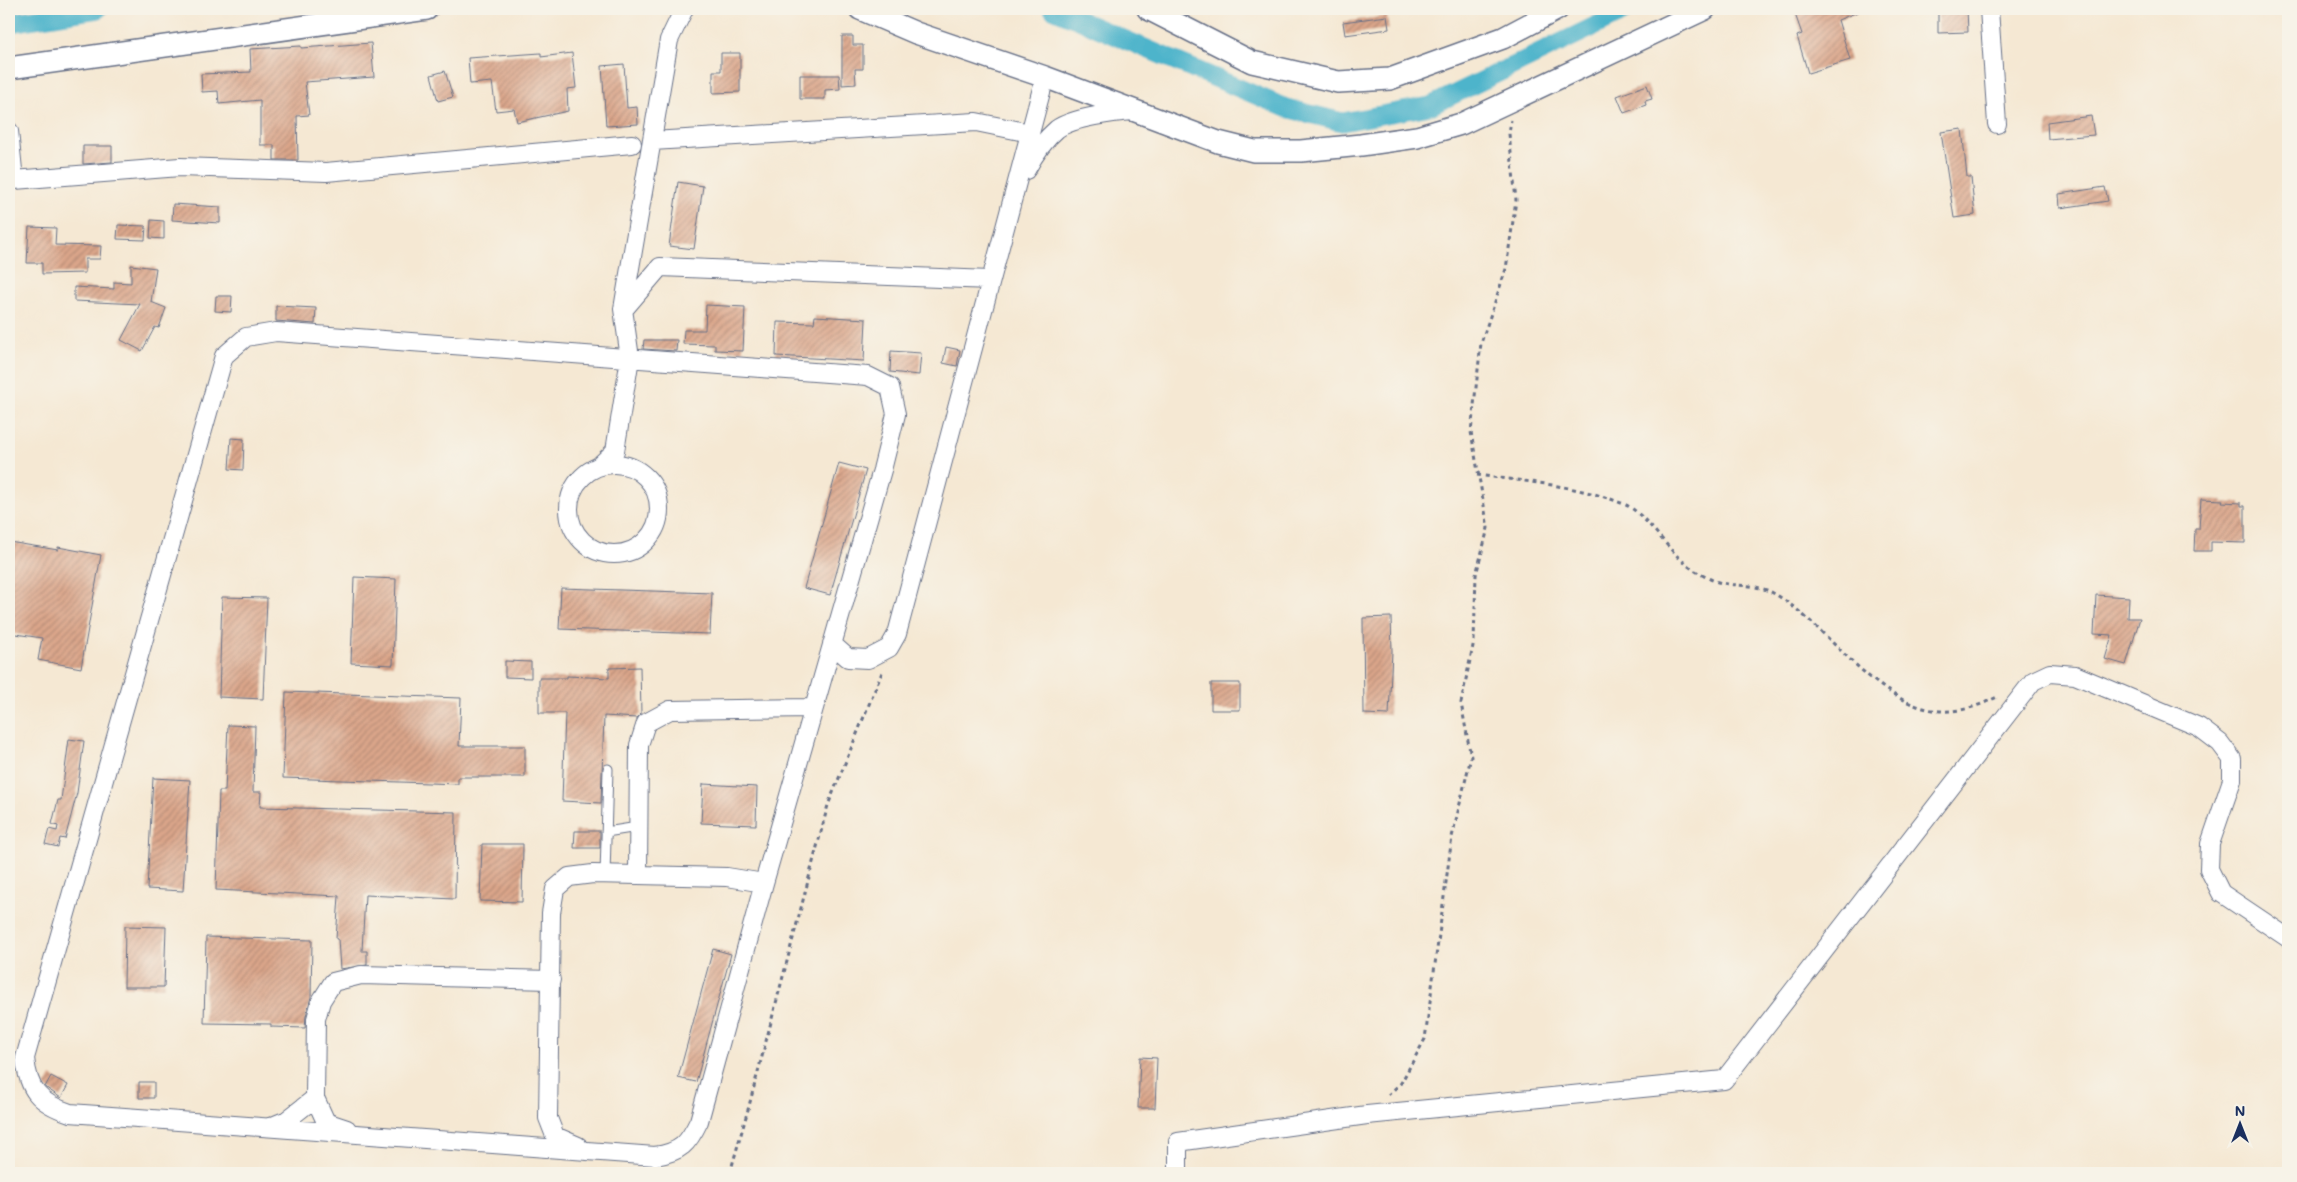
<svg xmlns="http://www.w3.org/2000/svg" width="2297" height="1182" viewBox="0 0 2297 1182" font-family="Mali,sans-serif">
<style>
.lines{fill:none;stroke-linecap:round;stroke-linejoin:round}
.canal{stroke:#4db4cb;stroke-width:19}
.building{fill:url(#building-hatch)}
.service-casing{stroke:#677087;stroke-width:11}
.minor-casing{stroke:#677087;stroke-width:20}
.tertiary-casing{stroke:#677087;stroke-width:24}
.path{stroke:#677087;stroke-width:3;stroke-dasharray:4 4;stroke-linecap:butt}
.service{stroke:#fff;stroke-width:9}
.minor{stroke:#fff;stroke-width:18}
.tertiary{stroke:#fff;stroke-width:21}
</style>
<defs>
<pattern id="building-hatch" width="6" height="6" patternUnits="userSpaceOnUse" patternTransform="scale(1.25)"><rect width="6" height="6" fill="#dba68a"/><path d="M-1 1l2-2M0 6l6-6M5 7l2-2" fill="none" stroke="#b18874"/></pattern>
</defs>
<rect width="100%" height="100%" fill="#f7f3e8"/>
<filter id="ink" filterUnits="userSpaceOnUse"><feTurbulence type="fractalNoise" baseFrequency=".02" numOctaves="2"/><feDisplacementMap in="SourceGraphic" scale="10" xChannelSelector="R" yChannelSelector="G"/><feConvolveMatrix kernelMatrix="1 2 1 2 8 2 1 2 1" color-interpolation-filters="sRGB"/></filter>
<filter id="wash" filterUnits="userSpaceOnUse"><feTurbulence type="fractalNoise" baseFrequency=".0096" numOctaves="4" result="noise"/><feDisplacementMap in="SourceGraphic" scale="20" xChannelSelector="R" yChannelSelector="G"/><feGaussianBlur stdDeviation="1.12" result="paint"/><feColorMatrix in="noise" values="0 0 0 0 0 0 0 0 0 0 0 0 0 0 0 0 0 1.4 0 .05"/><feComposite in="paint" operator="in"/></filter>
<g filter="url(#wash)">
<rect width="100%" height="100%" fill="#f5e8d3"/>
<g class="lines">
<path class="canal" d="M 1053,9 L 1286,108 L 1342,122 L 1430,106 L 1630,9
M 9,23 L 98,9"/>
</g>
<g id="blocks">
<path class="building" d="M 1810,9 L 1865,9 L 1838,20 L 1850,60 L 1808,73 L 1797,36 L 1802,34 L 1795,14 Z
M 1938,9 L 1967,9 L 1968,32 L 1938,33 Z
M 1387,16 L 1389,29 L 1345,35 L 1343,22 Z
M 842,36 L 853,36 L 853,45 L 863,45 L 863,69 L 855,69 L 856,84 L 842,85 Z
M 371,43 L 374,77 L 305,82 L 309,115 L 297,116 L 298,160 L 274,160 L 274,145 L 260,145 L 260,100 L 219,104 L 218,91 L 202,92 L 201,74 L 251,72 L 250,49 L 301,46 L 301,48 Z
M 541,53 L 541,57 L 572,53 L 576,88 L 567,89 L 568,111 L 517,122 L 514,109 L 496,111 L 492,82 L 470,84 L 468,58 Z
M 721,53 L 740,53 L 740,92 L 713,93 L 713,71 L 721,71 Z
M 624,64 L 627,108 L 637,107 L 638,124 L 606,126 L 602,66 Z
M 445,71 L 453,97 L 438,101 L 431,75 Z
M 800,75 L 839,75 L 840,89 L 825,90 L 825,99 L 800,99 Z
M 1647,85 L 1652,99 L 1645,101 L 1646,105 L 1624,113 L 1617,96 Z
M 2091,116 L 2094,135 L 2048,139 L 2047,122 Z
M 1962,129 L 1967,177 L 1971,177 L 1975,215 L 1954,218 L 1941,132 Z
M 83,146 L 112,146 L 112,162 L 83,164 Z
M 678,182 L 703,186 L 694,249 L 669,246 Z
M 2105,187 L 2108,201 L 2060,208 L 2059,194 Z
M 173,204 L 220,207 L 220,223 L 172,220 Z
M 151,220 L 164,221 L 164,239 L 150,238 Z
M 118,225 L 146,226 L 145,240 L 117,239 Z
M 29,227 L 56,228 L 55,245 L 101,246 L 100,259 L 85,259 L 85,273 L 42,274 L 42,263 L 27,263 Z
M 131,265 L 156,268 L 151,302 L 166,308 L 159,328 L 155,327 L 142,351 L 121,340 L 140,304 L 74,301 L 74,287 L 114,289 L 114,282 L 131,283 Z
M 216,296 L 232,296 L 231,312 L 215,311 Z
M 706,305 L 745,307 L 743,351 L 715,350 L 715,345 L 683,344 L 684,330 L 705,330 Z
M 276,306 L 316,308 L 315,324 L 276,321 Z
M 815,316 L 866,319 L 864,361 L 776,356 L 777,322 L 814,323 Z
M 644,340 L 677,340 L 676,351 L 643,349 Z
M 946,347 L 960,350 L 957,366 L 943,363 Z
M 891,351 L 921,353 L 919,375 L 890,372 Z
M 231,438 L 244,439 L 243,470 L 229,469 Z
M 839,463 L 866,470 L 830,595 L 804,588 Z
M 2201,499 L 2223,500 L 2222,502 L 2241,503 L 2241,506 L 2245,506 L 2245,543 L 2211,542 L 2211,551 L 2194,551 L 2195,529 L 2199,529 Z
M 9,542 L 58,550 L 58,547 L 101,555 L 81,668 L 38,660 L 42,638 L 9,633 Z
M 354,577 L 396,579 L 393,665 L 351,663 Z
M 561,588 L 712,593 L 710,634 L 559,629 Z
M 2096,595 L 2129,597 L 2128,618 L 2140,618 L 2126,665 L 2105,659 L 2112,635 L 2094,634 Z
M 222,597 L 267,598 L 263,699 L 219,697 Z
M 1391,617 L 1392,651 L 1389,715 L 1364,714 L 1363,618 Z
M 505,661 L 531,662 L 531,678 L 505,677 Z
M 640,667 L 641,714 L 637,718 L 604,716 L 601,803 L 562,801 L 565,713 L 539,713 L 539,678 L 567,678 L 567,676 L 609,678 L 609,668 Z
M 1211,683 L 1240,683 L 1240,710 L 1211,710 Z
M 286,692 L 461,698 L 459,746 L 525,746 L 525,777 L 458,777 L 458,784 L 283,778 Z
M 228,725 L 255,726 L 253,792 L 261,792 L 260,807 L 456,812 L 455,899 L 365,895 L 362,951 L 367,951 L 367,965 L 340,969 L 338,939 L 336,939 L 339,896 L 216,890 L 219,791 L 225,791 Z
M 69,739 L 84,741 L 77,793 L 65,839 L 60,838 L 58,847 L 45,844 L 49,829 L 57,831 L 58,826 L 52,824 L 58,800 L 61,800 Z
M 153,778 L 190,780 L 183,891 L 147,889 Z
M 703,784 L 757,787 L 756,825 L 701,823 Z
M 575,831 L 600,831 L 600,848 L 574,848 Z
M 482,844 L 523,844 L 522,902 L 480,901 Z
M 125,926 L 166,927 L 164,987 L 124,987 Z
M 206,937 L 312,940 L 311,997 L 306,1016 L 305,1028 L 271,1027 L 271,1024 L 204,1023 Z
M 713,949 L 731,954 L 696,1082 L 678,1078 Z
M 1140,1057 L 1157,1058 L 1155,1108 L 1138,1108 Z
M 51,1076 L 68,1085 L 61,1098 L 45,1087 Z
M 139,1082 L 154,1082 L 154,1098 L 139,1098 Z"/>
</g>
</g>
<g filter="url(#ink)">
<use href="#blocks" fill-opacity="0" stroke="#677087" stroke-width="1"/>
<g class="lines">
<defs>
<path id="service" d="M 606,832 L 638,827
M 605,875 L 608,769"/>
<path id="minor" d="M 1989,9 L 1997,124
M 9,131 L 14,180 L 180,167 L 326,172 L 632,144
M 652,141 L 976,122 L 1030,133
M 1026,170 C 1034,155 1044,140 1057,129 C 1072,118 1115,112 1134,111
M 625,308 L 660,267 L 990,280
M 276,332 L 868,376 L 890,387 L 896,414 L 882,470 L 764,883 L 699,1121 C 688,1144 681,1152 655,1156 L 70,1113 C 39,1103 28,1090 25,1058 L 224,356 L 246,337 Z
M569 509a45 45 0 1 1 90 0a45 45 0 1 1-90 0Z
M 599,466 L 615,451 L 630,358 L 623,309 L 669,40 L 684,9
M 832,644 L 848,658 L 868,659 L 889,648 L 897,634 L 1045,77
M 638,875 L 639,745 L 646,723 L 670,710 L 813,708
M 270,1127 L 287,1120 L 315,1098
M 347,1129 L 326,1122 L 315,1098 L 316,1019 L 321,1001 L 333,982 L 361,975 L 551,980
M 578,1146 L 555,1136 L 548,1118 L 551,913 L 555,889 L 569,877 L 593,874 L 727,877 L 764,883
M 1178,1173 L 1178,1142 L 1367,1115 L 1724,1080 L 2033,681 L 2050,673 L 2075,675 L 2199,727 L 2220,743 L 2232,759 L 2232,780 L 2210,844 L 2209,869 L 2221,893 L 2288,938"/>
<path id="tertiary" d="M 860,9 L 916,33 L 1045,77 L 1218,142 L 1254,151 L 1301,151 L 1361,145 L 1417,137 L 1461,124 L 1705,9
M 1148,9 L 1252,62 L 1338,82 L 1390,79 L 1503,38 L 1558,9
M 9,68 L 427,9"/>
</defs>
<use href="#service" class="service-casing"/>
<use href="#minor" class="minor-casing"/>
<use href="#tertiary" class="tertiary-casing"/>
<path class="path" d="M 1477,475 C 1526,482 1580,485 1626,505 C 1644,513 1668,550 1685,563 C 1692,570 1708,579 1718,582 C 1736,587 1755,583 1773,593 C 1832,626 1884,723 1960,710 C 1973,708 1987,702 1999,696
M 1388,1095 L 1401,1083 L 1425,1039 L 1452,837 L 1471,757 L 1461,703 L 1474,641 L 1476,575 L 1488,528 L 1471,432 L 1481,343 L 1506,269 L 1516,200 L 1509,134 L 1511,120
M 730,1173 L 749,1106 L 828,805 L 883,670"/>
<use href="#service" class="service"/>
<use href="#minor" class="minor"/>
<use href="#tertiary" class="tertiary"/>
</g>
</g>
<rect width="2297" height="1182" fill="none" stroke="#f7f3e8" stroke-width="30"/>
<g transform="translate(2240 1124)" stroke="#f7f3e8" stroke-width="4" paint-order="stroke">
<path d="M0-4L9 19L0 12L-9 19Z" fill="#1b2f5e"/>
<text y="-8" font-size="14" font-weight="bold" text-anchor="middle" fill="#1b2f5e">N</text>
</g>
</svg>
